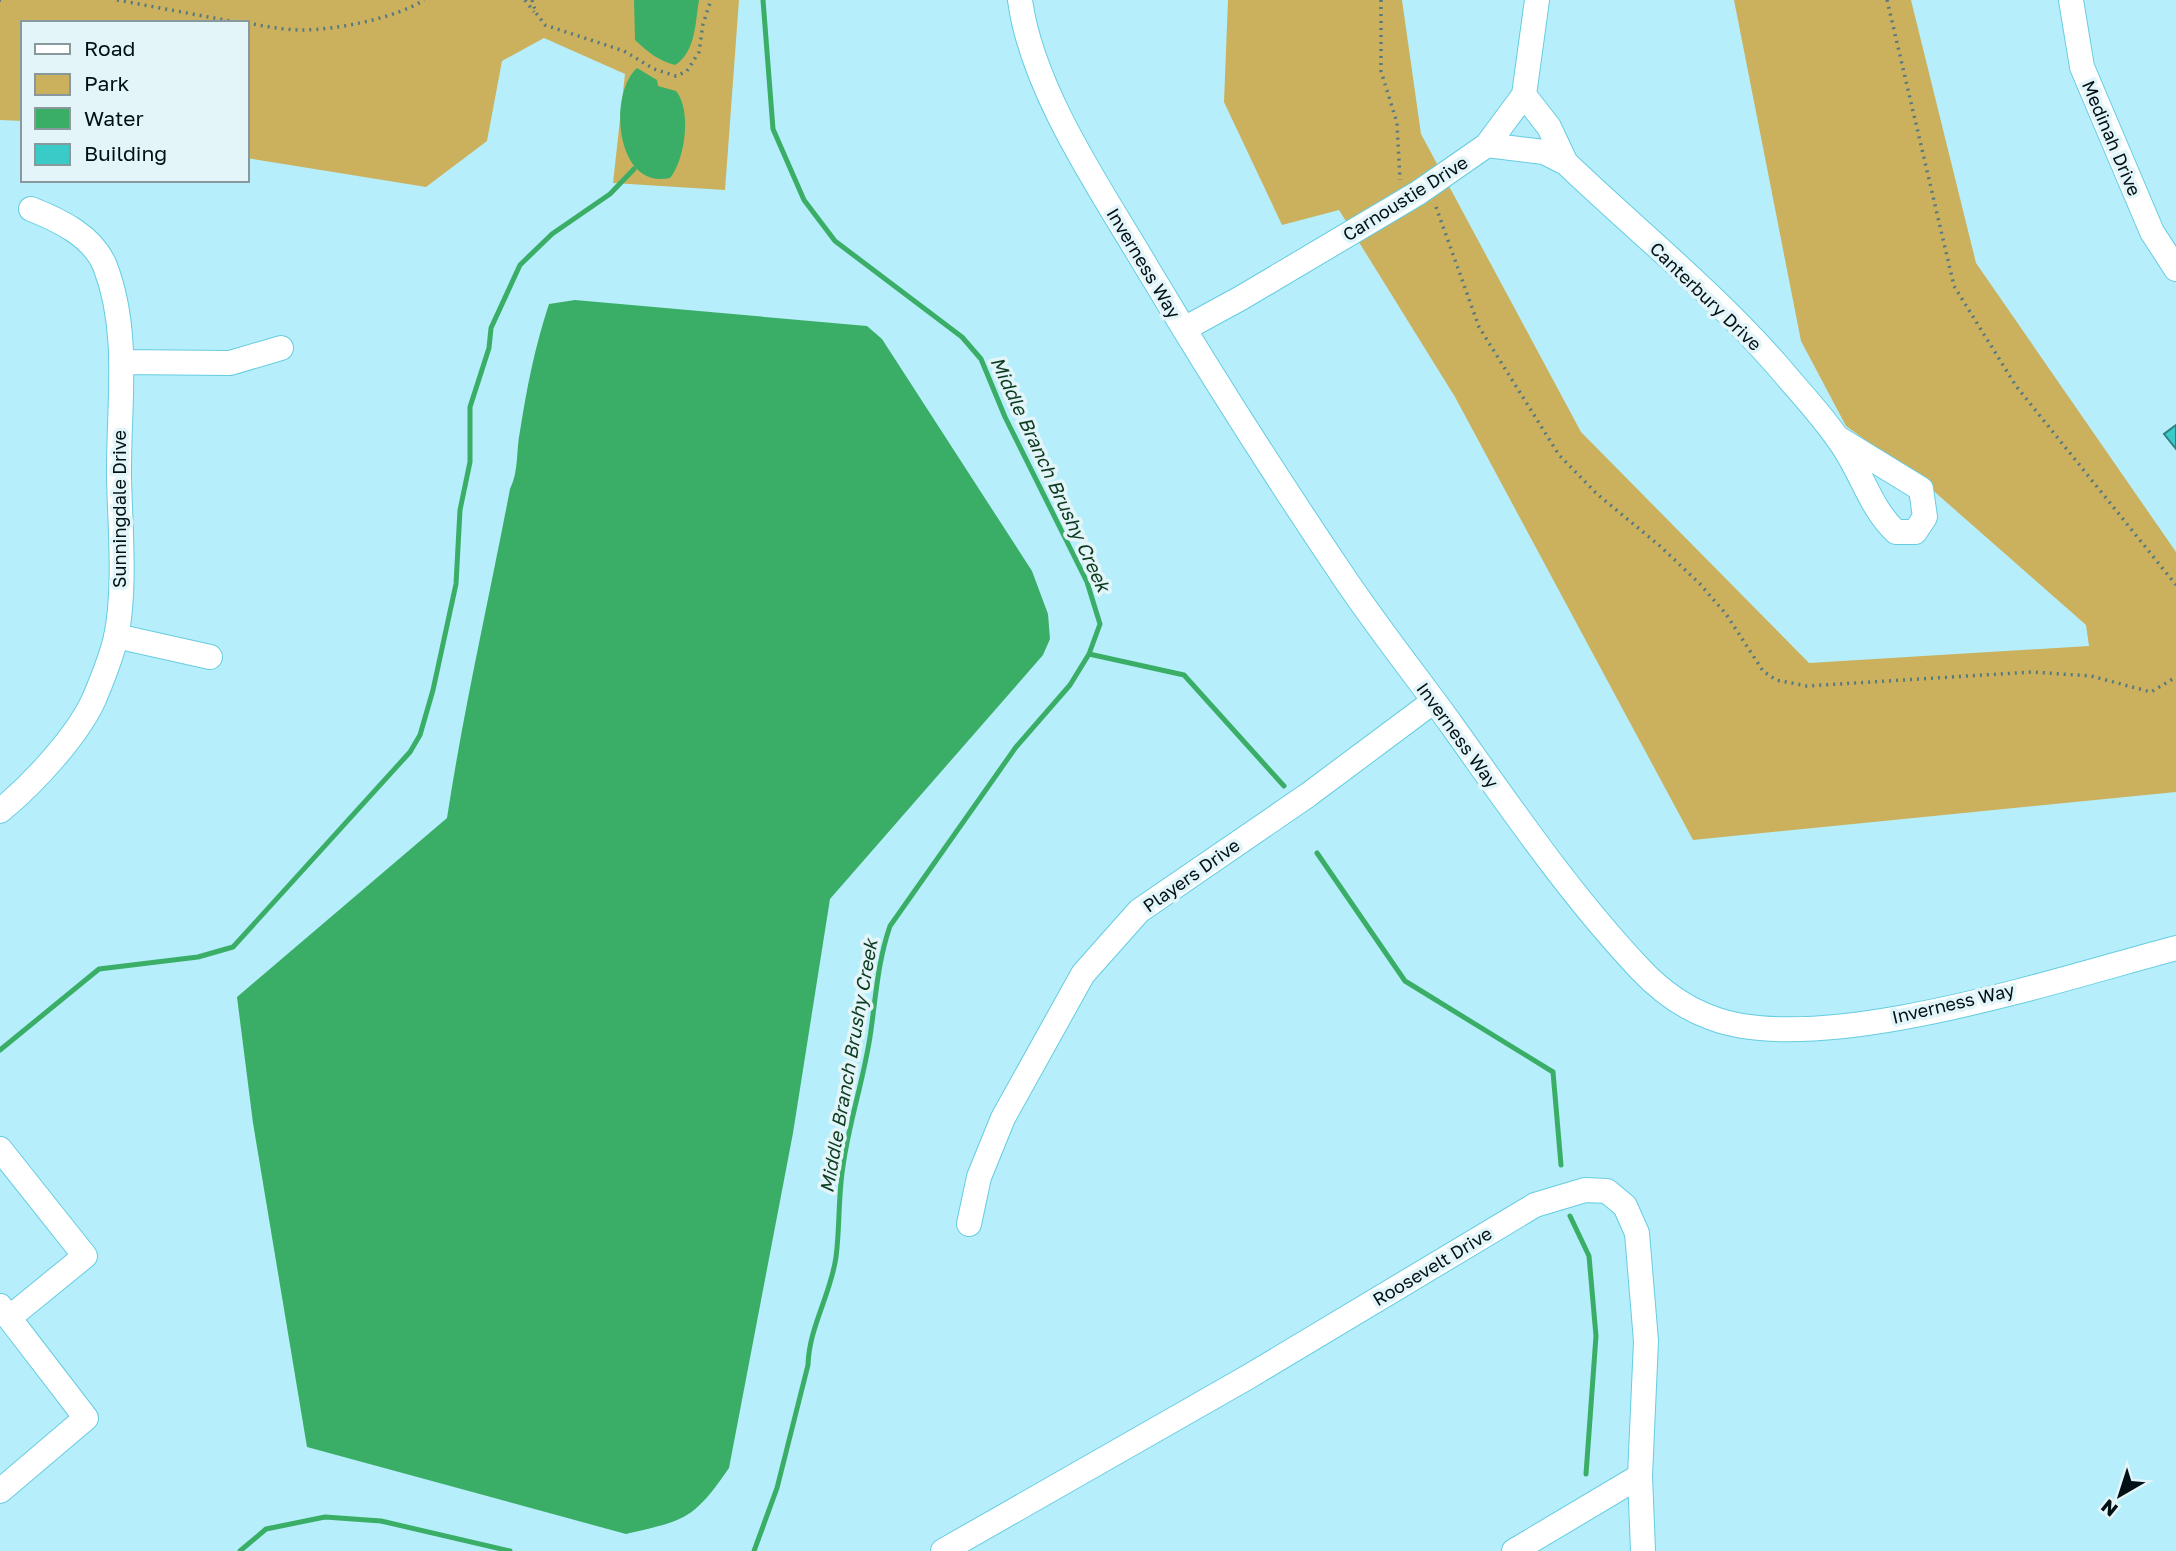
<svg xmlns="http://www.w3.org/2000/svg" width="2176" height="1551" viewBox="0 0 2176 1551" font-family="'Golos Text',sans-serif">
<style>
.green{fill:#cbb15e}
.water{fill:#3aae66}
.lines{fill:none;stroke-linecap:round;stroke-linejoin:round}
.stream{stroke:#3aae66;stroke-width:5}
.building{fill:#3acbc8;stroke:#2d817f;stroke-width:2}
.minor-casing{stroke:#66cce0;stroke-width:26}
.path{stroke:#567981;stroke-width:3.5;stroke-dasharray:2 5;stroke-linecap:butt}
.minor{stroke:#fff;stroke-width:24}
.labels{text-anchor:middle;dominant-baseline:central;stroke-width:7;stroke-linejoin:round;paint-order:stroke}
.street-label{font-size:18px;fill:#001014;stroke:#e3f5f9}
.water-label{font-size:19px;font-style:italic;fill:#0c3b1e;stroke:#e3f5f9}
</style>
<rect width="100%" height="100%" fill="#b6effb"/>
<path class="green" d="M 0,0 L 739,0 L 725,190 L 613,183 L 625,74 L 544,38 L 502,61 L 487,141 L 426,187 L 247,158 L 247,23 L 23,23 L 23,121 L 0,120 Z
M 1228,0 L 1402,0 L 1421,134 L 1581,432 L 1809,663 L 2089,646 L 2086,625 L 1920,479 L 1846,426 L 1801,341 L 1734,0 L 1911,0 L 1976,263 L 2176,552 L 2176,792 L 1693,840 L 1455,397 L 1339,210 L 1282,225 L 1224,102 Z"/>
<path class="water" d="M 634,0 L 699,0 C 695,23 696,52 675,65 C 657,60 648,52 635,40 Z
M 637,68 L 657,80 L 658,86 L 676,91 C 692,110 685,160 670,178 C 615,190 608,94 637,68 Z
M 575,300 L 867,326 L 882,339 L 1032,571 L 1048,614 L 1050,639 L 1043,655 L 830,899 L 793,1133 L 729,1468 C 693,1520 686,1520 626,1534 L 307,1447 L 253,1123 L 237,997 L 447,818 C 464,707 489,599 510,489 C 519,471 516,450 520,431 C 527,387 535,346 549,304 Z"/>
<g class="lines">
<path class="stream" d="M 1089,654 L 1184,675 L 1284,786
M 1317,853 L 1405,981 L 1553,1072 L 1561,1165
M 0,1050 L 99,969 L 198,957 L 233,947 L 410,752 L 420,735 L 433,690 L 456,584 L 460,510 L 470,462 L 470,407 L 489,348 L 491,328 L 520,265 L 552,234 L 610,194 L 634,169
M 1570,1216 L 1589,1256 L 1596,1336 L 1586,1474
M 240,1551 L 266,1529 L 325,1517 L 381,1521 L 510,1551
M 754,1551 L 777,1488 L 808,1365 C 809,1327 831,1294 836,1257 C 840,1227 838,1196 843,1166 C 849,1121 865,1076 871,1030 C 876,994 878,961 890,926 L 1016,747 L 1070,685 L 1089,654 L 1100,624 L 1087,582 L 1005,417 L 981,359 L 962,337 L 835,241 L 804,200 L 773,129 L 763,0"/>
</g>
<path class="building" d="M 2176,425 L 2176,449 L 2164,434 Z"/>
<g class="lines">
<defs>
<path id="minor" d="M 1020,0 C 1032,91 1103,193 1149,271 C 1210,373 1273,472 1339,570 C 1374,623 1414,673 1451,724 C 1511,808 1570,895 1641,970 C 1661,991 1684,1008 1712,1018 C 1820,1059 2062,978 2176,948
M 2071,0 L 2082,67 L 2152,232 L 2176,269
M 1524,95 L 1549,127 L 1566,163
M 1487,145 L 1544,152 L 1566,163 C 1636,230 1713,292 1777,365 C 1797,389 1820,413 1838,439 C 1861,469 1869,507 1896,532 L 1915,532 L 1925,517 L 1921,489 L 1838,438
M 1184,329 L 1241,298 L 1418,193 L 1487,145 L 1524,95 L 1537,0
M 121,362 L 230,363 L 281,348
M 116,636 L 210,657
M 0,811 C 33,784 82,732 97,692 C 104,675 112,655 116,637 C 126,589 120,526 119,477 C 118,408 131,333 105,266 C 93,236 59,220 31,209
M 0,1149 L 85,1256 L 9,1318
M 969,1224 L 979,1177 L 1003,1118 L 1083,974 L 1139,911 L 1308,795 L 1434,701
M 0,1306 L 86,1418 L 0,1491
M 943,1551 L 1248,1377 L 1535,1205 L 1585,1190 L 1607,1191 L 1625,1206 L 1637,1233 L 1646,1341 L 1640,1476 L 1643,1551
M 1514,1551 L 1640,1476"/>
</defs>
<use href="#minor" class="minor-casing"/>
<path class="path" d="M 0,0 L 1,0
M 117,0 L 241,23
M 525,0 L 534,12
M 532,0 L 536,13 L 545,25 L 624,51 L 654,69 L 676,76 L 687,71 L 699,52 L 703,24 L 711,0
M 1381,0 L 1381,71 L 1397,123 L 1400,180
M 1887,0 L 1954,286 L 2016,386 L 2176,585
M 247,23 C 265,26 283,30 302,30 C 336,30 396,18 424,0
M 1436,207 L 1479,327 L 1559,455 L 1597,494 L 1660,546 L 1700,584 L 1726,614 L 1763,671 L 1776,680 L 1807,686 L 2032,672 L 2091,676 L 2151,692 L 2176,677"/>
<use href="#minor" class="minor"/>
</g>
<g class="labels">
<g class="street-label">
<text transform="translate(2112 138) rotate(67)">Medinah Drive</text>
<text transform="translate(1405 198) rotate(-32)">Carnoustie Drive</text>
<text transform="translate(1144 263) rotate(59)">Inverness Way</text>
<text transform="translate(1706 296) rotate(44)">Canterbury Drive</text>
<text transform="translate(119 509) rotate(-90)">Sunningdale Drive</text>
<text transform="translate(1458 735) rotate(54)">Inverness Way</text>
<text transform="translate(1191 875) rotate(-35)">Players Drive</text>
<text transform="translate(1953 1003) rotate(-13)">Inverness Way</text>
<text transform="translate(1432 1266) rotate(-31)">Roosevelt Drive</text>
</g>
<g class="water-label">
<text transform="translate(1051 474) rotate(65)">Middle Branch Brushy Creek</text>
<text transform="translate(848 1066) rotate(-80)">Middle Branch Brushy Creek</text>
</g>
</g>
<rect x="21" y="21" width="228" height="161" fill="#e3f5f9" stroke="#88999d" stroke-width="2"/>
<rect x="35" y="44" width="35" height="10" fill="#ffffff" stroke="#88999d" stroke-width="2"/>
<text x="84" y="56" font-size="21" fill="#001014">Road</text>
<rect x="35" y="74" width="35" height="21" fill="#cbb15e" stroke="#88999d" stroke-width="2"/>
<text x="84" y="91" font-size="21" fill="#001014">Park</text>
<rect x="35" y="108" width="35" height="21" fill="#3aae66" stroke="#88999d" stroke-width="2"/>
<text x="84" y="126" font-size="21" fill="#001014">Water</text>
<rect x="35" y="144" width="35" height="21" fill="#3acbc8" stroke="#88999d" stroke-width="2"/>
<text x="84" y="161" font-size="21" fill="#001014">Building</text>
<g transform="translate(2120 1495) rotate(219)" stroke="#e3f5f9" stroke-width="5" paint-order="stroke">
<path d="M0-5L12 26L0 18L-12 26Z" fill="#001014"/>
<text y="-10" font-size="19" font-weight="bold" text-anchor="middle" fill="#001014">N</text>
</g>
</svg>
